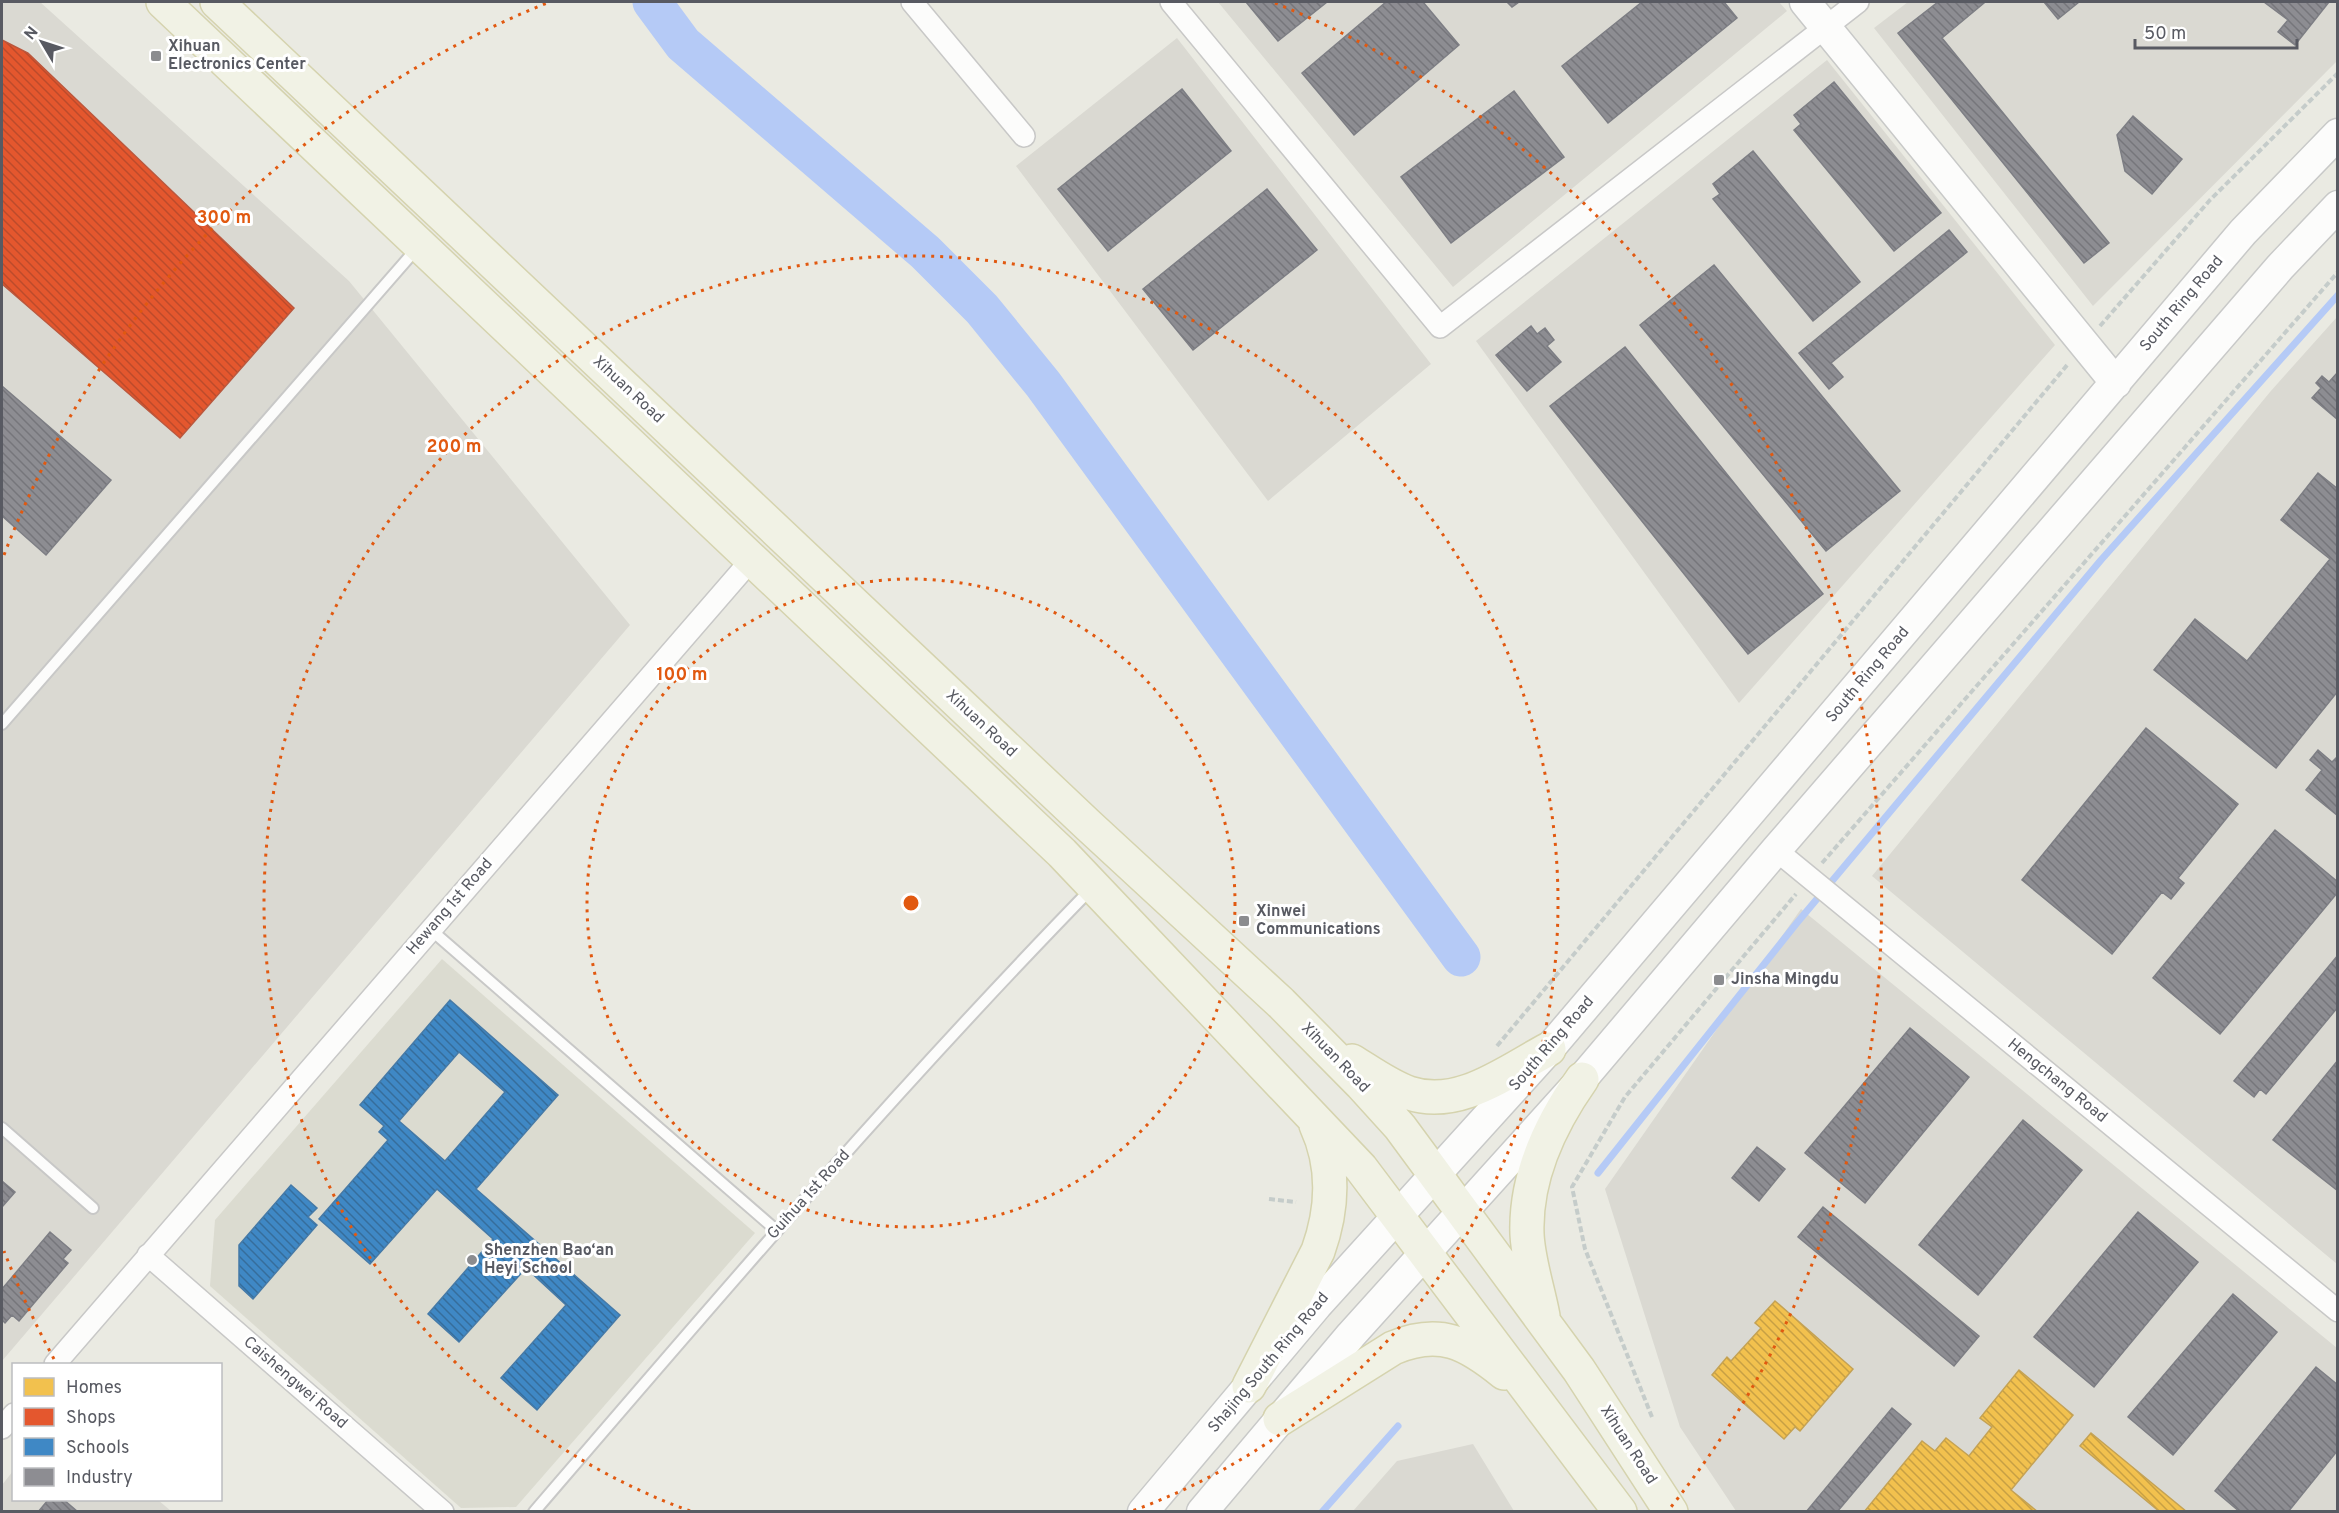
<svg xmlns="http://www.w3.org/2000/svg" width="2339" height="1513" viewBox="0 0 2339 1513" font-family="Overpass,sans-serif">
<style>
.industrial{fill:#dad9d2}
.education{fill:#dbdbd0}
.homes{fill:url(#homes-back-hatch);stroke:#c4a254;stroke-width:1.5}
.shops{fill:url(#shops-back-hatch);stroke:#ba583e;stroke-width:1.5}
.schools{fill:url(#schools-back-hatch);stroke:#467aa7;stroke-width:1.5;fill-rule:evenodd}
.industry{fill:url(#industry-back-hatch);stroke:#7d7e84;stroke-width:1.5}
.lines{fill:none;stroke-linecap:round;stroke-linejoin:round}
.stream{stroke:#b5caf6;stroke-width:7}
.river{stroke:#b5caf6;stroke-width:39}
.lane-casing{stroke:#c8c8c7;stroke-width:14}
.street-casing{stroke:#c8c8c7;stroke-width:24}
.secondary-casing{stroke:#c8c9c8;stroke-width:33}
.primary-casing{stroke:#d5d3ae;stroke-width:36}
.path{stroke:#c5ccca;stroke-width:4;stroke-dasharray:6 3;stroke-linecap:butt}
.lane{stroke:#fcfcfb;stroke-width:10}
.street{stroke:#fcfcfb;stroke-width:21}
.secondary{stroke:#fcfcfb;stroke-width:30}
.primary{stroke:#f1f2e5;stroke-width:33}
.ring{fill:none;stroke:#e15910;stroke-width:3;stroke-dasharray:3 6}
.poi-dot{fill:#8b8c8f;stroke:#fff;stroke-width:2}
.labels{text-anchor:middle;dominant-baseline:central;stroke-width:6;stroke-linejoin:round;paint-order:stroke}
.poi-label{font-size:16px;font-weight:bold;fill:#585a62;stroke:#fff;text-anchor:start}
.street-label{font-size:16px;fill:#585a62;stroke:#fff}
.centre{fill:#e15910;stroke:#fff;stroke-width:3}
.ring-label{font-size:18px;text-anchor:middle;font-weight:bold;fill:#e15910;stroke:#fff;stroke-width:6;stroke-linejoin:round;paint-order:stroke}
</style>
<defs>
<pattern id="homes-back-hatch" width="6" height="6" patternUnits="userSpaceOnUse" patternTransform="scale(1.5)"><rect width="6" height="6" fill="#f2c14e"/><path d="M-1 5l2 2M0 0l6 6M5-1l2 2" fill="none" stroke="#c7a044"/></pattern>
<pattern id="shops-back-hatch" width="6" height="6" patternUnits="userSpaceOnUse" patternTransform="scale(1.5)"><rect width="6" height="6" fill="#e4572e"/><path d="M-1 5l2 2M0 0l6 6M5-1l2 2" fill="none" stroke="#bc4b2b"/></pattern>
<pattern id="schools-back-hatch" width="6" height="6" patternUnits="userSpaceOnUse" patternTransform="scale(1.5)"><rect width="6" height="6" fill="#3f88c5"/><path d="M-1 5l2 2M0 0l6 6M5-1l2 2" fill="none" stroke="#366d9b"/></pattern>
<pattern id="industry-back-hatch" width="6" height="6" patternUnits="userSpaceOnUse" patternTransform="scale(1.5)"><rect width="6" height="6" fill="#8d8d92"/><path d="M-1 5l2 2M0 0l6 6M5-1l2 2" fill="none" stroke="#76767b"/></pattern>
</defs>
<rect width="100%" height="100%" fill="#eaeae2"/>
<path class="industrial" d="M 2,2 L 40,2 L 349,281 L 630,625 L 2,1361 Z
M 1218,2 L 1779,2 L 1787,11 L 1453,287 Z
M 1908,2 L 2337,2 L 2337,61 L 2093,306 L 1874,28 Z
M 1177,38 L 1431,364 L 1268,501 L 1016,166 Z
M 1827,60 L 2055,345 L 1739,703 L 1476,341 Z
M 2337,317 L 2337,1264 L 1872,876 L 2270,392 Z
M 1801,909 L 2337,1348 L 2337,1511 L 1736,1511 L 1680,1427 L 1605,1189 Z
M 1473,1444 L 1514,1511 L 1353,1511 L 1397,1461 Z
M 13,1471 L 14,1500 L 158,1500 L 171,1511 L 2,1512 L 2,1485 Z"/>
<path class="education" d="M 442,959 L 755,1233 L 516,1507 L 461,1508 L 210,1286 L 215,1220 Z"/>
<path class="homes" d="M 1775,1301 L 1853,1369 L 1800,1431 L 1795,1427 L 1784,1439 L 1712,1375 L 1727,1357 L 1731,1361 L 1761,1328 L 1755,1323 Z
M 2019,1370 L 2073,1415 L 2011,1490 L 2038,1512 L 1864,1512 L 1922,1441 L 1935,1451 L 1946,1438 L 1969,1456 L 1992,1427 L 1980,1418 Z
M 2091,1433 L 2187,1512 L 2160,1512 L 2080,1446 Z"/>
<path class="shops" d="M 2,40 L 28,53 L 294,308 L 180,438 L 2,284 Z"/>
<path class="schools" d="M 450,1000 L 558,1095 L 476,1189 L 620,1315 L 537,1410 L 501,1378 L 566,1305 L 526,1268 L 459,1342 L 428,1314 L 493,1239 L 437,1189 L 370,1264 L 319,1219 L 388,1140 L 379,1132 L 384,1126 L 360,1105 ZM 459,1052 L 505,1092 L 445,1161 L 399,1121 Z
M 291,1185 L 317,1208 L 308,1217 L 317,1225 L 253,1299 L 239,1286 L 239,1245 Z"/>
<path class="industry" d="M 1246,2 L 1327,2 L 1278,41 Z
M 1386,2 L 1423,2 L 1459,45 L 1354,135 L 1302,73 Z
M 1507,2 L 1519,2 L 1512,7 Z
M 1642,2 L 1724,2 L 1737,18 L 1608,123 L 1562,66 Z
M 1938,2 L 1984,3 L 1942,38 L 2109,243 L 2084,263 L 1898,33 Z
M 2044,2 L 2079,2 L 2058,19 Z
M 2264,2 L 2329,2 L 2295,45 L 2278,32 L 2288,20 Z
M 1834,82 L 1941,213 L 1894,251 L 1794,130 L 1801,124 L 1794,115 Z
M 1182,89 L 1231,151 L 1108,251 L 1058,189 Z
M 1514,91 L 1564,157 L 1451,243 L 1401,177 Z
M 2133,116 L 2182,159 L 2152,194 L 2125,171 L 2117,135 Z
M 1753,151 L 1860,282 L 1813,321 L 1713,199 L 1720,194 L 1713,184 Z
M 1267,189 L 1317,250 L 1193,350 L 1143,289 Z
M 1949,230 L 1967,252 L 1831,363 L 1843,377 L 1829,389 L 1799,353 Z
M 1714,265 L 1900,491 L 1826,551 L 1640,325 Z
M 1531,326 L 1537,334 L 1545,328 L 1554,340 L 1547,346 L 1561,362 L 1527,391 L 1496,355 Z
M 1625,347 L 1823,594 L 1748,654 L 1550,406 Z
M 2338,372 L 2338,420 L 2312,398 L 2321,388 L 2316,383 L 2322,376 L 2329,382 Z
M 2,386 L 111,480 L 46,555 L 2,516 Z
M 2318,473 L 2338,489 L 2338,691 L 2276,768 L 2154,670 L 2195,619 L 2247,661 L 2330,559 L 2281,520 Z
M 2146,728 L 2238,804 L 2178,878 L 2184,883 L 2171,899 L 2162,892 L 2112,954 L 2022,880 Z
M 2318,750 L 2332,762 L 2338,756 L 2338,816 L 2306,790 L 2322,770 L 2310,760 Z
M 2275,830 L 2338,882 L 2338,892 L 2220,1034 L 2153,978 Z
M 2338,955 L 2338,1007 L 2266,1094 L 2260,1089 L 2254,1097 L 2234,1081 Z
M 1910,1028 L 1969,1077 L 1865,1203 L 1805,1153 Z
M 2338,1060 L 2338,1191 L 2273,1140 Z
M 2023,1120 L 2082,1170 L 1978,1295 L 1919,1245 Z
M 1757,1147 L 1785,1169 L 1759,1201 L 1732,1178 Z
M 2,1181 L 15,1192 L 2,1207 Z
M 1823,1207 L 1979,1336 L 1954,1366 L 1798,1237 Z
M 2138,1212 L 2198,1262 L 2094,1387 L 2034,1337 Z
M 50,1232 L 71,1250 L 63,1259 L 68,1263 L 19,1321 L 12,1315 L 5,1323 L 2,1320 L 2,1289 Z
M 2233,1294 L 2277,1332 L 2173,1455 L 2128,1417 Z
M 2316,1367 L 2338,1385 L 2338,1450 L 2288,1512 L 2240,1512 L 2215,1491 Z
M 1892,1408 L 1911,1424 L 1837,1512 L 1806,1512 Z
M 48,1500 L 64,1500 L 78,1512 L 38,1512 Z"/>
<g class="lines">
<path class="stream" d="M 1598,1173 L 1796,924 L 2101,560 L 2338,295
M 1322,1512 L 1398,1426"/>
<path class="river" d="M 652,2 L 683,44 L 925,252 L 982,309 L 1043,384 L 1461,957"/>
<defs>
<path id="lane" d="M 2,724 L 418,247
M 430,929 L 776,1230
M 2,1128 L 93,1208
M 534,1512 C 716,1300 897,1088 1092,888"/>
<path id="street" d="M 912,2 L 1024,136
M 1171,2 L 1440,327 L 1858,2
M 1776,850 L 2338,1311
M 148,1255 L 443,1512
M 55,1364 L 752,559
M 2,1428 L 14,1414"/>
<path id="secondary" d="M 1805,2 L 2116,383
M 1143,1512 L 1317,1305 L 1549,1049 L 2243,232 L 2338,134
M 1202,1512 L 1351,1335 L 1582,1079 L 1776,850 L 2280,267 L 2338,206"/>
<path id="primary" d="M 163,2 L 1062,853 L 1361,1168 L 1620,1512
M 217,2 L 1088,825 L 1281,1003 L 1361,1084 L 1400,1127 L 1579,1370 L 1671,1512
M 1352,1061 C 1370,1072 1389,1086 1409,1093 C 1459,1110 1507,1071 1549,1049
M 1543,1316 C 1538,1289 1528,1260 1527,1234 C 1525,1178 1551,1123 1582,1079
M 1249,1386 L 1318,1251 C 1333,1209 1335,1166 1316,1125
M 1280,1419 L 1393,1348 C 1440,1328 1467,1343 1504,1373"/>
</defs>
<use href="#lane" class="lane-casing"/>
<use href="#street" class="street-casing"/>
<use href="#secondary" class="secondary-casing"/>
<use href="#primary" class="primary-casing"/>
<path class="path" d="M 2100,326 L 2210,200 L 2338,73
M 1822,863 L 2338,272
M 1497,1046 L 2068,364
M 1269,1199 L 1296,1202
M 1652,1417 L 1585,1249 L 1572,1187 L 1625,1097 L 1796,894"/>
<use href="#lane" class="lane"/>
<use href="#street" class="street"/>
<use href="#secondary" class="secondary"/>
<use href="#primary" class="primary"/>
</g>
<g class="ring">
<circle cx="911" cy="903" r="324"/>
<path d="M690 1511A647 647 0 1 1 1132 1511"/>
<path d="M54 1359A971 971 0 0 1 4 1251M4 555A971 971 0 0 1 547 3M1275 3A971 971 0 0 1 1671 1507"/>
</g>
<g class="poi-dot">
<rect x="150" y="50" width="12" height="12" rx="3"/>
<rect x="1238" y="915" width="12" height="12" rx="3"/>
<rect x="1713" y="974" width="12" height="12" rx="3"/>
<circle cx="472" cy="1260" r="6"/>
</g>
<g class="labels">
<g class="poi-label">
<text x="168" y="47">Xihuan<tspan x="168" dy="18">Electronics Center</tspan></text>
<text x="1256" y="912">Xinwei<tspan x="1256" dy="18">Communications</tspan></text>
<text x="1731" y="980">Jinsha Mingdu</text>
<text x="484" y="1251">Shenzhen Bao‘an<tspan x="484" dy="18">Heyi School</tspan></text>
</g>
<g class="street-label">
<text transform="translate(2182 304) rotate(-50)">South Ring Road</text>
<text transform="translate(628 390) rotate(43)">Xihuan Road</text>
<text transform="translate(1868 675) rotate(-50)">South Ring Road</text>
<text transform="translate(981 724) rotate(43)">Xihuan Road</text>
<text transform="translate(450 907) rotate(-49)">Hewang 1st Road</text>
<text transform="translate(1552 1044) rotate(-49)">South Ring Road</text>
<text transform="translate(1335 1058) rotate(46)">Xihuan Road</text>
<text transform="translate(2057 1081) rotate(39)">Hengchang Road</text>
<text transform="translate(809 1195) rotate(-48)">Guihua 1st Road</text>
<text transform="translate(1269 1363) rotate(-50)">Shajing South Ring Road</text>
<text transform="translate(295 1383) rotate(41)">Caishengwei Road</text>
<text transform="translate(1628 1445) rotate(57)">Xihuan Road</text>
</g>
</g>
<circle cx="911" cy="903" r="9" class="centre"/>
<g class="ring-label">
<text x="224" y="223">300 m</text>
<text x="454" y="452">200 m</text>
<text x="682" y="680">100 m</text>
</g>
<rect width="2339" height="1513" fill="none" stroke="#585a62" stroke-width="6"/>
<rect x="12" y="1363" width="210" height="138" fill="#ffffff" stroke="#bcbdc0" stroke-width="1.5"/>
<rect x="24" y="1378" width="30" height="18" fill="#f2c14e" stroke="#bcbdc0" stroke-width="1.5"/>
<text x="66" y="1393" font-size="18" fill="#585a62">Homes</text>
<rect x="24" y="1408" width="30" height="18" fill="#e4572e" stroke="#bcbdc0" stroke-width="1.5"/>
<text x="66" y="1423" font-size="18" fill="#585a62">Shops</text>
<rect x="24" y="1438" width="30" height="18" fill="#3f88c5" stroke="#bcbdc0" stroke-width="1.5"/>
<text x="66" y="1453" font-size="18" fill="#585a62">Schools</text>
<rect x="24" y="1468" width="30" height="18" fill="#8d8d92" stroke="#bcbdc0" stroke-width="1.5"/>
<text x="66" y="1483" font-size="18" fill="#585a62">Industry</text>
<g transform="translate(42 42) rotate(309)" stroke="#ffffff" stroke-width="4.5" paint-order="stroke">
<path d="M0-4.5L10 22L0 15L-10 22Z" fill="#585a62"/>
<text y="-9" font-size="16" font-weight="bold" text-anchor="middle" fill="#585a62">N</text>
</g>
<path d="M2135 39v9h162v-9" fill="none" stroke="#585a62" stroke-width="3"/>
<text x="2144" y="39" font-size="18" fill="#585a62" stroke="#ffffff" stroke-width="4.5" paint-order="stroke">50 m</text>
</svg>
